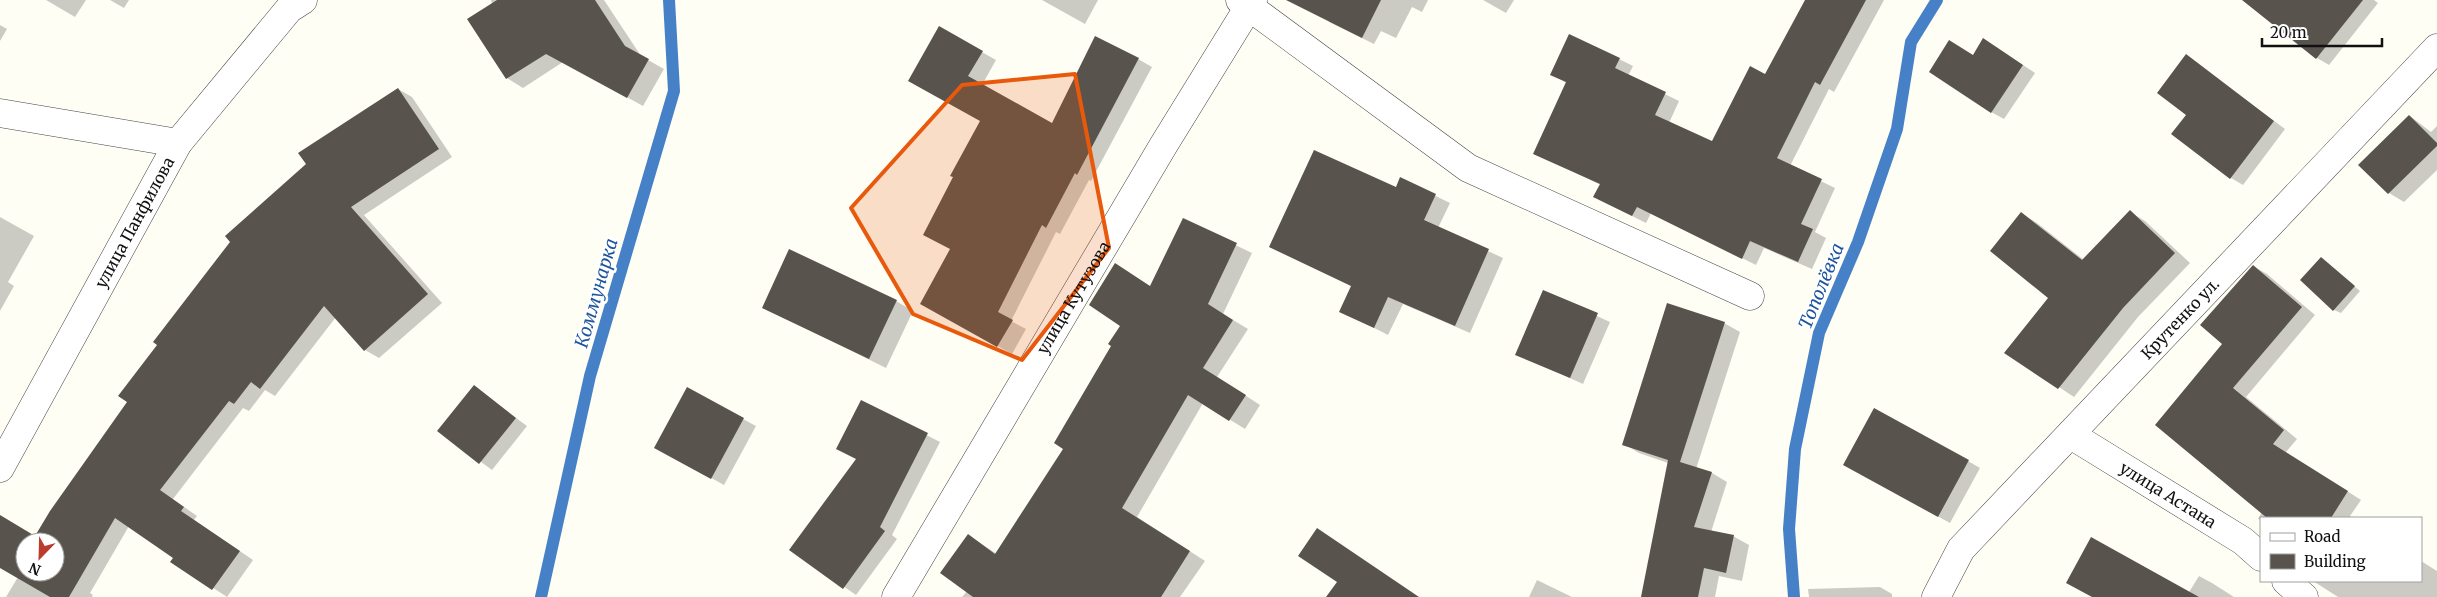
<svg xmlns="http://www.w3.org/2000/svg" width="2437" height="597" viewBox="0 0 2437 597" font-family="Merriweather,serif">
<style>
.shadow{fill:#0003;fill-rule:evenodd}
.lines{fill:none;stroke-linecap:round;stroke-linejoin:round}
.stream{stroke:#4681c8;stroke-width:12}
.building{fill:#59534d;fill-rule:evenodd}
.minor-casing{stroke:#444;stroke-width:29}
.minor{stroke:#fff;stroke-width:28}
.marked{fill:#e8590c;fill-opacity:0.2;stroke:#e8590c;stroke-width:4;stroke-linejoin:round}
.labels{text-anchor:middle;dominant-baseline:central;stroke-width:5;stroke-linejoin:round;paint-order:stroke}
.street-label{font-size:16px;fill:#111;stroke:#fff}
.water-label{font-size:18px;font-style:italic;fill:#1e549e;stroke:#fff}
</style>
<rect width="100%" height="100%" fill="#fefef5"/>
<path class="shadow" d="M 46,0 L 86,0 L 75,17 Z
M 110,0 L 129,0 L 124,8 Z
M 491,0 L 604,0 L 641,56 L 664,69 L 643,106 L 563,62 L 523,88 L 507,78 Z
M 1042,0 L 1098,0 L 1085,24 Z
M 1325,0 L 1428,0 L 1422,12 L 1412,7 L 1396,38 L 1381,31 L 1374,44 L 1329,22 Z
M 1483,0 L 1514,0 L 1506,13 Z
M 1806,0 L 1884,0 L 1834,92 L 1829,89 L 1790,166 L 1835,188 L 1815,232 L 1826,238 L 1812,269 L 1764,248 L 1756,265 L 1651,213 L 1646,223 L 1608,204 L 1601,185 L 1535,153 L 1567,83 L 1551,74 L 1619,59 L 1633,66 L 1628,76 L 1679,101 L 1669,123 L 1713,143 L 1766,75 Z
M 2270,0 L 2374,0 L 2378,3 L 2329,65 L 2317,58 Z
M 0,25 L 7,29 L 0,41 Z
M 939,28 L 996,60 L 982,85 L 1052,125 L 1138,59 L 1152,67 L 1091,181 L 1089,180 L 1060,234 L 1056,232 L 1011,321 L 1026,329 L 1012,354 L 922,304 L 951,250 L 981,121 Z
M 1996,47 L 2035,73 L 2004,119 L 1991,112 L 1973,56 Z
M 2186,56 L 2285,129 L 2243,185 L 2231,178 L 2187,115 Z
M 398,89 L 412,97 L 452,157 L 364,215 L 442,303 L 379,358 L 365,350 L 336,317 L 275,396 L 265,390 L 249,411 L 243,408 L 173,499 L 197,516 L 194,520 L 253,560 L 227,597 L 172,561 L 174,558 L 129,526 L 90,593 L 93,595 L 92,597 L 6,597 L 18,577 L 0,567 L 0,519 L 36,538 ZM 25,542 L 55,542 L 55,572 L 25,572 Z
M 2410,116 L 2431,132 L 2437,126 L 2437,170 L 2404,202 L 2389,193 L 2360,165 Z
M 1401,179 L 1450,203 L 1438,228 L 1503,258 L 1470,333 L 1403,304 L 1388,335 L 1341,311 L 1352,286 L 1270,247 L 1397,188 Z
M 2130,212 L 2145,221 L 2190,263 L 2138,317 L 2074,397 L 2006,352 L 2050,298 L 2022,214 L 2037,223 L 2084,260 Z
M 0,217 L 34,236 L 8,282 L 14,286 L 0,311 Z
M 1183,220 L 1252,253 L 1223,314 L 1248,329 L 1217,377 L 1260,405 L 1245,429 L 1203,403 L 1137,517 L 1205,561 L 1180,597 L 962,597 L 967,591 L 969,536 L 997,554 L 1065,448 L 1151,287 Z
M 2321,258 L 2360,291 L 2341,313 L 2334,310 Z
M 2253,266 L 2267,274 L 2315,315 L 2246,397 L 2297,439 L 2286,452 L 2361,500 L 2350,516 L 2353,518 L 2261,518 L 2261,520 L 2258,519 L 2262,512 L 2157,425 L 2224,344 Z
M 1544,292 L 1610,322 L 1583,384 L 1517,354 Z
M 896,301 L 913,311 L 886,368 L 763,307 Z
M 1724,323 L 1740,332 L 1696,469 L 1712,473 L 1727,482 L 1711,532 L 1733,536 L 1749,545 L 1742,581 L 1719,576 L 1715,597 L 1675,597 L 1668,463 L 1639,453 L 1624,444 Z
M 474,387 L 527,426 L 492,470 L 439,431 Z
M 687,389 L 756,426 L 724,485 L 655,447 Z
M 862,402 L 940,442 L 892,535 L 897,539 L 856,595 L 791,550 L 858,459 Z
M 1968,461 L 1980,468 L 1950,523 L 1857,472 Z
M 2421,561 L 2437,571 L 2437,597 L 2338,597 L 2313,581 L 2421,581 Z
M 2199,576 L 2212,583 L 2234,597 L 2186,597 Z
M 1537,580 L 1572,597 L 1529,597 Z
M 1880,587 L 1892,594 L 1892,597 L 1809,597 L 1808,589 Z"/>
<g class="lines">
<path class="stream" d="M 541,597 L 590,376 L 674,91 L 669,0
M 1794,597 L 1789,529 L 1795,449 L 1819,333 L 1858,242 L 1897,129 L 1911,42 L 1937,0"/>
</g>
<path class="building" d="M 497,0 L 595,0 L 625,46 L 649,59 L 627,98 L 546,54 L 506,79 L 467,19 Z
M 1286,0 L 1381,0 L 1362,38 Z
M 1805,0 L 1866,0 L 1820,85 L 1815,82 L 1777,158 L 1822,179 L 1801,224 L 1813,229 L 1798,262 L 1750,241 L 1742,259 L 1637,207 L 1632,216 L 1593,197 L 1600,184 L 1533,154 L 1566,82 L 1550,75 L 1569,34 L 1620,58 L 1615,68 L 1666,92 L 1655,115 L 1712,141 L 1750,66 L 1765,74 Z
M 2242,0 L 2363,0 L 2316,59 Z
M 939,26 L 983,51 L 968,76 L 1052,123 L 1095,36 L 1139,58 L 1077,175 L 1075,173 L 1046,228 L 1042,225 L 998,312 L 1013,320 L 997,347 L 920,304 L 950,249 L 923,235 L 953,177 L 950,176 L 980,121 L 908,81 Z
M 1983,38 L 2023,65 L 1991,113 L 1929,72 L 1949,40 L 1973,55 Z
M 2186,54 L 2274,121 L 2230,179 L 2171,134 L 2186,115 L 2157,93 Z
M 398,88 L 439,149 L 351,207 L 428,294 L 364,351 L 324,306 L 260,389 L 251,382 L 234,404 L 229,401 L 160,490 L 184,507 L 181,511 L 240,551 L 212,590 L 170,562 L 173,558 L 115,518 L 69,597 L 50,597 L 0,568 L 0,515 L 35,536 L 50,511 L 127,402 L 118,396 L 157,345 L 153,342 L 230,242 L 225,236 L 306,164 L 298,153 ZM 25,542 L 55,542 L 55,572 L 25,572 Z
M 2409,115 L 2437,143 L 2437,146 L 2388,194 L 2358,165 Z
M 1314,150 L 1396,187 L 1400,177 L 1436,194 L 1424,220 L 1489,249 L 1455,326 L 1388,297 L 1374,328 L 1339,312 L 1351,286 L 1269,247 Z
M 2130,210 L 2175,253 L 2123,308 L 2058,389 L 2004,353 L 2048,298 L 1990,251 L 2021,212 L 2082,260 Z
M 1183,218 L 1237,243 L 1208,304 L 1233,320 L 1203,368 L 1246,395 L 1229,421 L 1188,395 L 1122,508 L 1190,551 L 1161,597 L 973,597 L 940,573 L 968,534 L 995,554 L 1063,449 L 1054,443 L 1111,346 L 1108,344 L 1120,326 L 1089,305 L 1115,263 L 1150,286 Z
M 789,249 L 897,300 L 869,359 L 762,308 Z
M 2321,257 L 2355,286 L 2333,311 L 2300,280 Z
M 2253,265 L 2302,307 L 2233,388 L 2284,430 L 2273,444 L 2348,491 L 2331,518 L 2267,518 L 2155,425 L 2222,344 L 2200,325 Z
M 1543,290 L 1598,313 L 1570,378 L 1515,355 Z
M 1667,303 L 1725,322 L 1680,462 L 1712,472 L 1694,527 L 1734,535 L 1726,573 L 1704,568 L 1698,597 L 1641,597 L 1668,460 L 1622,445 Z
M 474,385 L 516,418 L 479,464 L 437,431 Z
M 687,387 L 744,418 L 711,479 L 654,448 Z
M 861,400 L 928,433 L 880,527 L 885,531 L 843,589 L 789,550 L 856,459 L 836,449 Z
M 1874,408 L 1969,460 L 1938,517 L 1843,465 Z
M 1317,528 L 1419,597 L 1326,597 L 1337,582 L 1298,556 Z
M 2091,537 L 2199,597 L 2092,597 L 2066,583 Z"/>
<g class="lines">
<defs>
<g id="minor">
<path d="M 1240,0 L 1468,168 L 1750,296"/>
<path d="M 0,113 L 178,143"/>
<path id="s1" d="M 2071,435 L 2243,541 L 2261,557"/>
<path id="s2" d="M 0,468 L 178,143 L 289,9 L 303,0"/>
<path d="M 2286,581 L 2304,597"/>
<path id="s3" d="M 896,597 L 1163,146 L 1253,0"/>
<path id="s4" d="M 1936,597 L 1961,549 L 2437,48"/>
</g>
</defs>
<use href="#minor" class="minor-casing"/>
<use href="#minor" class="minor"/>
</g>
<path class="marked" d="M 1075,74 L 1109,248 L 1022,360 L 913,314 L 851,208 L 962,85 Z"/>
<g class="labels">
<g class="street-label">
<text stroke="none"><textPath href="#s2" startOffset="280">улица Панфилова</textPath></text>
<text stroke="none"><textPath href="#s3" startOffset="348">улица Кутузова</textPath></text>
<text stroke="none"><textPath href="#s4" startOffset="372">Крутенко ул.</textPath></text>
<text stroke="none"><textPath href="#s1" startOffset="114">улица Астана</textPath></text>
</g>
<g class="water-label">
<text transform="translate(1821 286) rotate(-68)">Тополёвка</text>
<text transform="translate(596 293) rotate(-74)">Коммунарка</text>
</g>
</g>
<rect x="2260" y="517" width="162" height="65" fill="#ffffff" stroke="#a0a0a0"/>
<rect x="2270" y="533" width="25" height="8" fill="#ffffff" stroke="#a0a0a0"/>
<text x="2304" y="542" font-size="15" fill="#111111">Road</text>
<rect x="2270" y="554" width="25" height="15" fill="#59534d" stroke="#a0a0a0"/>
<text x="2304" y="567" font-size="15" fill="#111111">Building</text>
<g transform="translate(40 557) rotate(203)"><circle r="24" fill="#ffffff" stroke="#a0a0a0"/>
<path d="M0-4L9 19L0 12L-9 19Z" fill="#bc3b2e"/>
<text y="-8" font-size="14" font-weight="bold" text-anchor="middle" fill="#111111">N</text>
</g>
<path d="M2262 38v8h120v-8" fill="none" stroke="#111111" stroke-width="2.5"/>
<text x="2270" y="38" font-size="15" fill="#111111" stroke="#ffffff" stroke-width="4" paint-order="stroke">20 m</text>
</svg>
